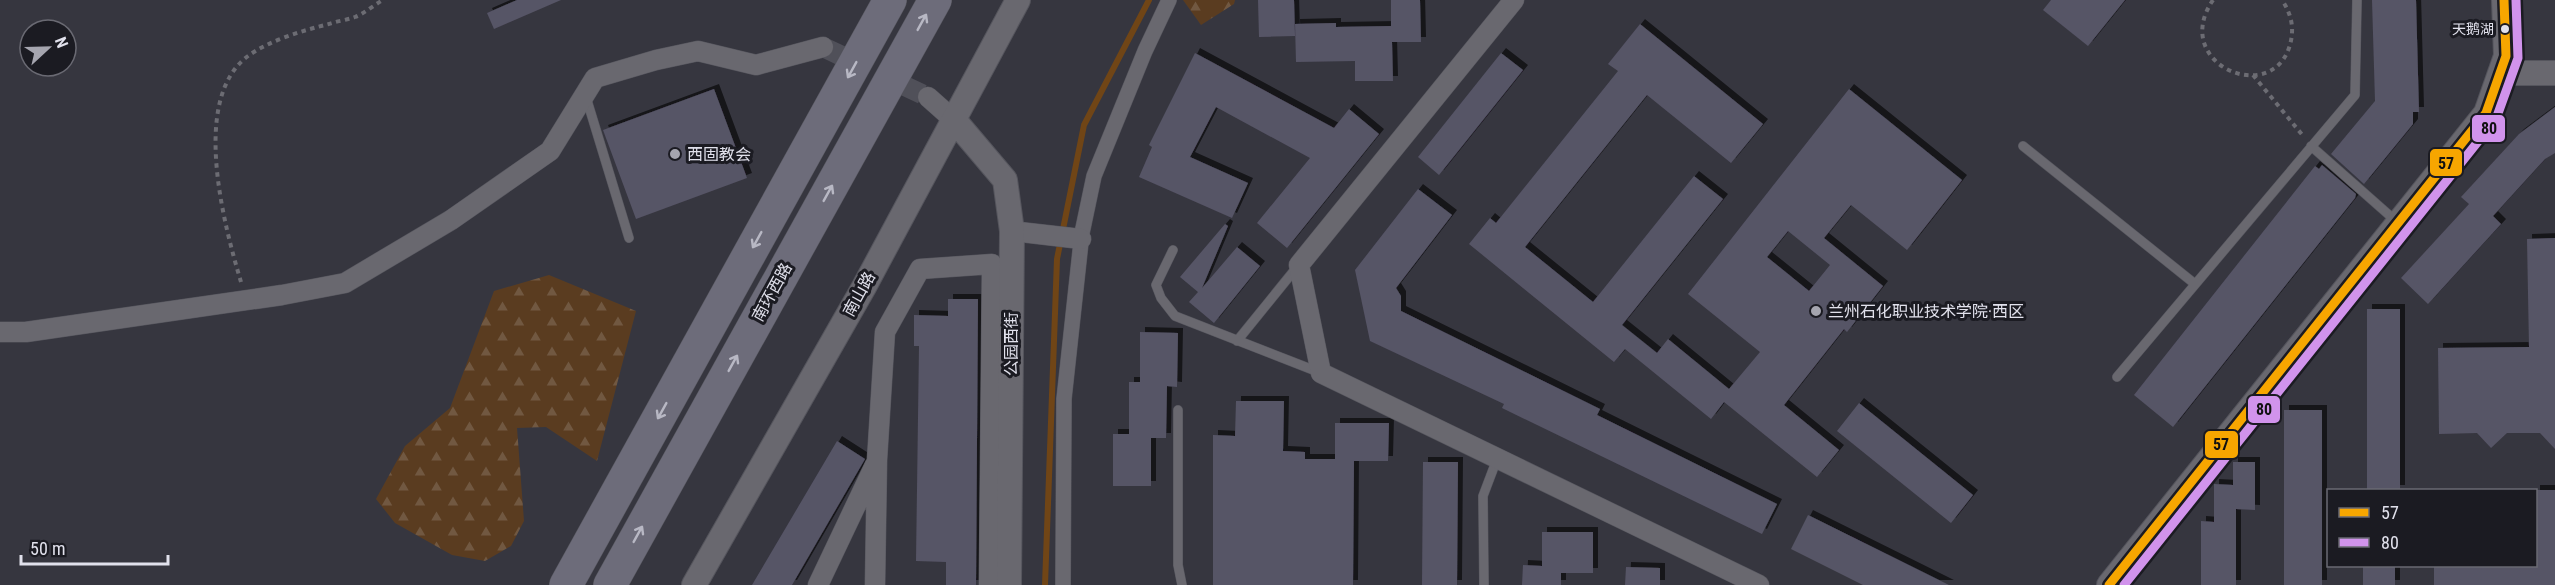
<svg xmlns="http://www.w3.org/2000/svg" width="2555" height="585" viewBox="0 0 2555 585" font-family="'Roboto Condensed','Noto Sans SC',sans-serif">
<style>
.forest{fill:url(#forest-firs)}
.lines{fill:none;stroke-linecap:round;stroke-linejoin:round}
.stream{stroke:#704516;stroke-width:6}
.building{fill:#565466;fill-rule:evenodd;filter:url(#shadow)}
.minor-tunnel{stroke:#505059;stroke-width:20;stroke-dasharray:20 10;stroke-linecap:butt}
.service-casing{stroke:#55555d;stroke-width:10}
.pedestrian-casing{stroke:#55555d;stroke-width:16}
.minor-casing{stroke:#55555d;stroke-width:21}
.tertiary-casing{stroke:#55555d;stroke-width:26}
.trunk-casing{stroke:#55555d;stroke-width:34}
.path{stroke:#6c6c73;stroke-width:4;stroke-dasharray:4.5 4.5;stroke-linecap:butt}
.service{stroke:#69686f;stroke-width:9}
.pedestrian{stroke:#69686f;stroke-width:15}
.minor{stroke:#69686f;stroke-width:20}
.tertiary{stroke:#69686f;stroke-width:24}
.trunk{stroke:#6d6c7a;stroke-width:33}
.bus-1-casing{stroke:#1b1b22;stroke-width:14}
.bus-2-casing{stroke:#1b1b22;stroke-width:14}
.bus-1{stroke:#f7a600;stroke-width:9}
.bus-2{stroke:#d193ec;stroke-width:9}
.oneway{stroke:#b8b8c4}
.bus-dot{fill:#e1e1ec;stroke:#1b1b22;stroke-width:2}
.poi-dot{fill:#a5a5af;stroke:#1b1b22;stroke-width:2}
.labels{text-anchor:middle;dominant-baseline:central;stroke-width:6;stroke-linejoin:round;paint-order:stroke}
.bus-label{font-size:14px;fill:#e1e1ec;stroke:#1b1b22;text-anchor:end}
.poi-label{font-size:16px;fill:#e1e1ec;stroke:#1b1b22;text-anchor:start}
.street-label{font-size:16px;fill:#e1e1ec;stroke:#1b1b22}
.line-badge{stroke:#1b1b22;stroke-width:2}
.pale-badge-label{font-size:16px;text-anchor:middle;font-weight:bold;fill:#111}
</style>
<defs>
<pattern id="forest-firs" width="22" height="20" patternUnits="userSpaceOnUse" patternTransform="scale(1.5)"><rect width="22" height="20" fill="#5a3c20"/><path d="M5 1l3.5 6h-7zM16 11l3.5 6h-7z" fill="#715841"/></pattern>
<filter id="shadow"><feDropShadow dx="5" dy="-5" stdDeviation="0" flood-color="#0009"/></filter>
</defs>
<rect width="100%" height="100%" fill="#36363f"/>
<path class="forest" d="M 1183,0 L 1235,0 L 1234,4 L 1201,25 Z
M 549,275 L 636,311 L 597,461 L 546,427 L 517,428 L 524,521 L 511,546 L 485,561 L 452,555 L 395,523 L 376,499 L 405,446 L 450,408 L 494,291 Z"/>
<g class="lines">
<path class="stream" d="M 1045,585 L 1057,259 L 1084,125 L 1149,0"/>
</g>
<path class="building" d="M 517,0 L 561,0 L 494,29 L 487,13 Z
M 1258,0 L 1294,0 L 1295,36 L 1259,37 Z
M 1391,0 L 1420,0 L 1421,42 L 1392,42 L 1393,81 L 1355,81 L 1355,61 L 1296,62 L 1295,24 L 1336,23 L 1336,27 L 1391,26 Z
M 2051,0 L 2125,0 L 2088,46 L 2043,10 Z
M 2372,0 L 2416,0 L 2419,112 L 2413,112 L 2413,124 L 2364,184 L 2331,154 L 2375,101 Z
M 1640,24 L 1763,124 L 1731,163 L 1647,95 L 1525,247 L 1593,302 L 1694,176 L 1723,199 L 1622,325 L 1657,353 L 1668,339 L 1729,389 L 1760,352 L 1688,294 L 1849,89 L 1962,180 L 1907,250 L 1851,205 L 1824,238 L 1883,286 L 1847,332 L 1844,329 L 1784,405 L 1839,450 L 1817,477 L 1724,402 L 1711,419 L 1625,349 L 1614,362 L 1469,244 L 1490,218 L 1496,223 L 1618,71 L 1608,64 ZM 1788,231 L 1830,265 L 1809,291 L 1767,257 Z
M 1195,53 L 1334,128 L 1349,109 L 1379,134 L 1287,248 L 1257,223 L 1310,158 L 1216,107 L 1190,157 L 1248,183 L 1232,218 L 1139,177 L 1152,147 L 1149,145 Z
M 1501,53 L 1523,70 L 1439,175 L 1418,157 Z
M 714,89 L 747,178 L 636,219 L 603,130 Z
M 2555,107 L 2555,153 L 2545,159 L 2493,216 L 2501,224 L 2428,304 L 2401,278 L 2469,204 L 2461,197 L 2519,134 Z
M 2322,165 L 2356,194 L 2355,198 L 2173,427 L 2134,395 L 2315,166 L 2319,169 Z
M 1418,189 L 1452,215 L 1396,288 L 1401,296 L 1401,311 L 1600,409 L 1597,415 L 1777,504 L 1762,534 L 1502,408 L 1504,404 L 1370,341 L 1355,270 Z
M 1225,224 L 1228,226 L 1202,288 L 1237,247 L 1260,266 L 1214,323 L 1189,302 L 1198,292 L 1180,277 Z
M 2555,238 L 2555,449 L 2540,433 L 2507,433 L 2491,448 L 2477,433 L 2439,434 L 2438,348 L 2529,347 L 2527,239 Z
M 948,299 L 978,299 L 976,585 L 946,585 L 946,562 L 916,561 L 919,346 L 914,346 L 914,315 L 948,316 Z
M 2367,309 L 2400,309 L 2400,490 L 2367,490 Z
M 1140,332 L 1178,333 L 1177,387 L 1167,386 L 1166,438 L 1151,438 L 1151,486 L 1113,486 L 1113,434 L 1129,434 L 1129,382 L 1140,382 Z
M 1236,401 L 1284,401 L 1283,451 L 1305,452 L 1305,459 L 1335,459 L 1335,423 L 1389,423 L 1388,461 L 1354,461 L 1353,585 L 1213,585 L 1213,435 L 1235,436 Z
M 1859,403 L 1973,495 L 1951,523 L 1837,431 Z
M 2284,410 L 2322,410 L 2322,585 L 2284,585 Z
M 837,441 L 865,459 L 792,585 L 752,585 Z
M 1423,462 L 1458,462 L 1457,585 L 1422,585 Z
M 2233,462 L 2255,462 L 2255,510 L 2236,509 L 2236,585 L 2201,585 L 2201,521 L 2214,522 L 2214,484 L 2233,485 Z
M 2535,490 L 2555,490 L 2555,585 L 2434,585 L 2434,566 L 2535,566 Z
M 1808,515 L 1949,585 L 1863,585 L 1791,549 Z
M 1542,532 L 1593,532 L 1593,573 L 1561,573 L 1561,585 L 1522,585 L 1523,565 L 1542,566 Z
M 2363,566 L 2395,566 L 2395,585 L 2363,585 Z
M 1626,567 L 1660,568 L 1660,585 L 1625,585 Z"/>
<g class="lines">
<path class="minor-tunnel" d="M 823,47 L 928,97"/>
<defs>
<path id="service" d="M 586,97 L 629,238
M 2023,146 L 2195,284
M 2311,146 L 2397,222
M 1173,250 L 1156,285 L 1161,298 L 1175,316 L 1321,373
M 1237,341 L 1297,267
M 2117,377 L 2355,95 L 2357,0
M 1178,410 L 1178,565 L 1182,585
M 1484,585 L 1483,496 L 1497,459"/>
<path id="pedestrian" d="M 1063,585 L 1064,399 L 1082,233 L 1094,176 L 1145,51 L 1169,0"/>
<path id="minor" d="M 1514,0 L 1299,265 L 1321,373 L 1759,585
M 928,97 L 955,121
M 1012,231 L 1081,239
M 0,332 L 26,332 L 282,295 L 345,283 L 451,220 L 550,151 L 595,78 L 656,60 L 698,51 L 756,65 L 823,47
M 818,585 L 875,465
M 875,585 L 877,460 L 885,332 L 920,269 L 992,264 L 989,585"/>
<path id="tertiary" d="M 2500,73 L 2555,73
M 955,121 L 1005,180 L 1012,231 L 1009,585
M 694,585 L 864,287 L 1018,0
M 2109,585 L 2486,113 L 2506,56 L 2504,0"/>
<path id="trunk" d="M 566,585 L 890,0
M 610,585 L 935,0"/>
</defs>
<use href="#service" class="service-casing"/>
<use href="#pedestrian" class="pedestrian-casing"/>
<use href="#minor" class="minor-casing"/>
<use href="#tertiary" class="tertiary-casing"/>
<use href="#trunk" class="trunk-casing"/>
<path class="path" d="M 2213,0 C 2170,63 2269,106 2289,48 C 2295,30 2292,15 2282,0
M 2253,75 L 2304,137
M 241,282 C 224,225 190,99 248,56 C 268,41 304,30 329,24 C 337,21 347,20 355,17 C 365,13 374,5 383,0"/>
<use href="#service" class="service"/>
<use href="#pedestrian" class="pedestrian"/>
<use href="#minor" class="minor"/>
<use href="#tertiary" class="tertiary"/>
<use href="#trunk" class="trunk"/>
<defs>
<path id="bus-1" d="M 2109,585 L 2486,113 L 2506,56 L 2504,0"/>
<path id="bus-2" d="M 2124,585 L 2496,119 L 2518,58 L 2516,0"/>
</defs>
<use href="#bus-1" class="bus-1-casing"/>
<use href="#bus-2" class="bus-2-casing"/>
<use href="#bus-1" class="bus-1"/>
<use href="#bus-2" class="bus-2"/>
</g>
<defs><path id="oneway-shaft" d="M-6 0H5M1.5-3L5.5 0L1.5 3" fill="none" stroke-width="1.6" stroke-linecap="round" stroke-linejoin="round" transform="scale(1.5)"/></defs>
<g class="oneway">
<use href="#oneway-shaft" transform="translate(922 22) rotate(-61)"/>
<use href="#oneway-shaft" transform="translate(852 70) rotate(119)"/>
<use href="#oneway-shaft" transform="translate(828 193) rotate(-61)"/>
<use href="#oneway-shaft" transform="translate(757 240) rotate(119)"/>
<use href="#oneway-shaft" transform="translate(733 363) rotate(-61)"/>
<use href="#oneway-shaft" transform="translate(662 411) rotate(119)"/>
<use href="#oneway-shaft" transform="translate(638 534) rotate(-61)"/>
</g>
<circle class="bus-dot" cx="2505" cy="29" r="5"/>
<g class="poi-dot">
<circle cx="675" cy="154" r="6"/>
<circle cx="1816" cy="311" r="6"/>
</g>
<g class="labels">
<g class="bus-label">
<text x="2494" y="29">天鹅湖</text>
</g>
<g class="poi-label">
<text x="687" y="154">西固教会</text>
<text x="1828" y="311">兰州石化职业技术学院·西区</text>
</g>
<g class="street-label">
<text transform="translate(772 292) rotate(-61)">南环西路</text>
<text transform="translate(859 294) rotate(-61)">南山路</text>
<text transform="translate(1011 344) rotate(-90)">公园西街</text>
</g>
</g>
<g class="line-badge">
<rect x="2471" y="114" width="35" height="29" rx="6" fill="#d193ec"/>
<rect x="2429" y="148" width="34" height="29" rx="6" fill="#f7a600"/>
<rect x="2247" y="395" width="34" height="29" rx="6" fill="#d193ec"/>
<rect x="2204" y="430" width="35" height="29" rx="6" fill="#f7a600"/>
</g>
<g class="pale-badge-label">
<text x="2489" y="134">80</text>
<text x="2446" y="169">57</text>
<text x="2264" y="415">80</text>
<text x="2221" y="450">57</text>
</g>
<rect x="2327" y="489" width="210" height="78" fill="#1b1b22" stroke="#6a6a73" stroke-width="1.5"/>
<rect x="2339" y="508" width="30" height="9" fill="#f7a600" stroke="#6a6a73" stroke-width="1.5"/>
<text x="2381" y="519" font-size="18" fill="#e1e1ec">57</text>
<rect x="2339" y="538" width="30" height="9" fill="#d193ec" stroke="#6a6a73" stroke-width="1.5"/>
<text x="2381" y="549" font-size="18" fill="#e1e1ec">80</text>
<g transform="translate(48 48) rotate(68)"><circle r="28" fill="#1b1b22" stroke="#6a6a73" stroke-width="1.5"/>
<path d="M0-4.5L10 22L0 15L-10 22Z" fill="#a5a5af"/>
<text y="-9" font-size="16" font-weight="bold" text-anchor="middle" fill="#e1e1ec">N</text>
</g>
<path d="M21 555v9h147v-9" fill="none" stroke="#e1e1ec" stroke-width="3"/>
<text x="30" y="555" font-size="18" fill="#e1e1ec" stroke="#1b1b22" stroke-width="4.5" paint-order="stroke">50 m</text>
</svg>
